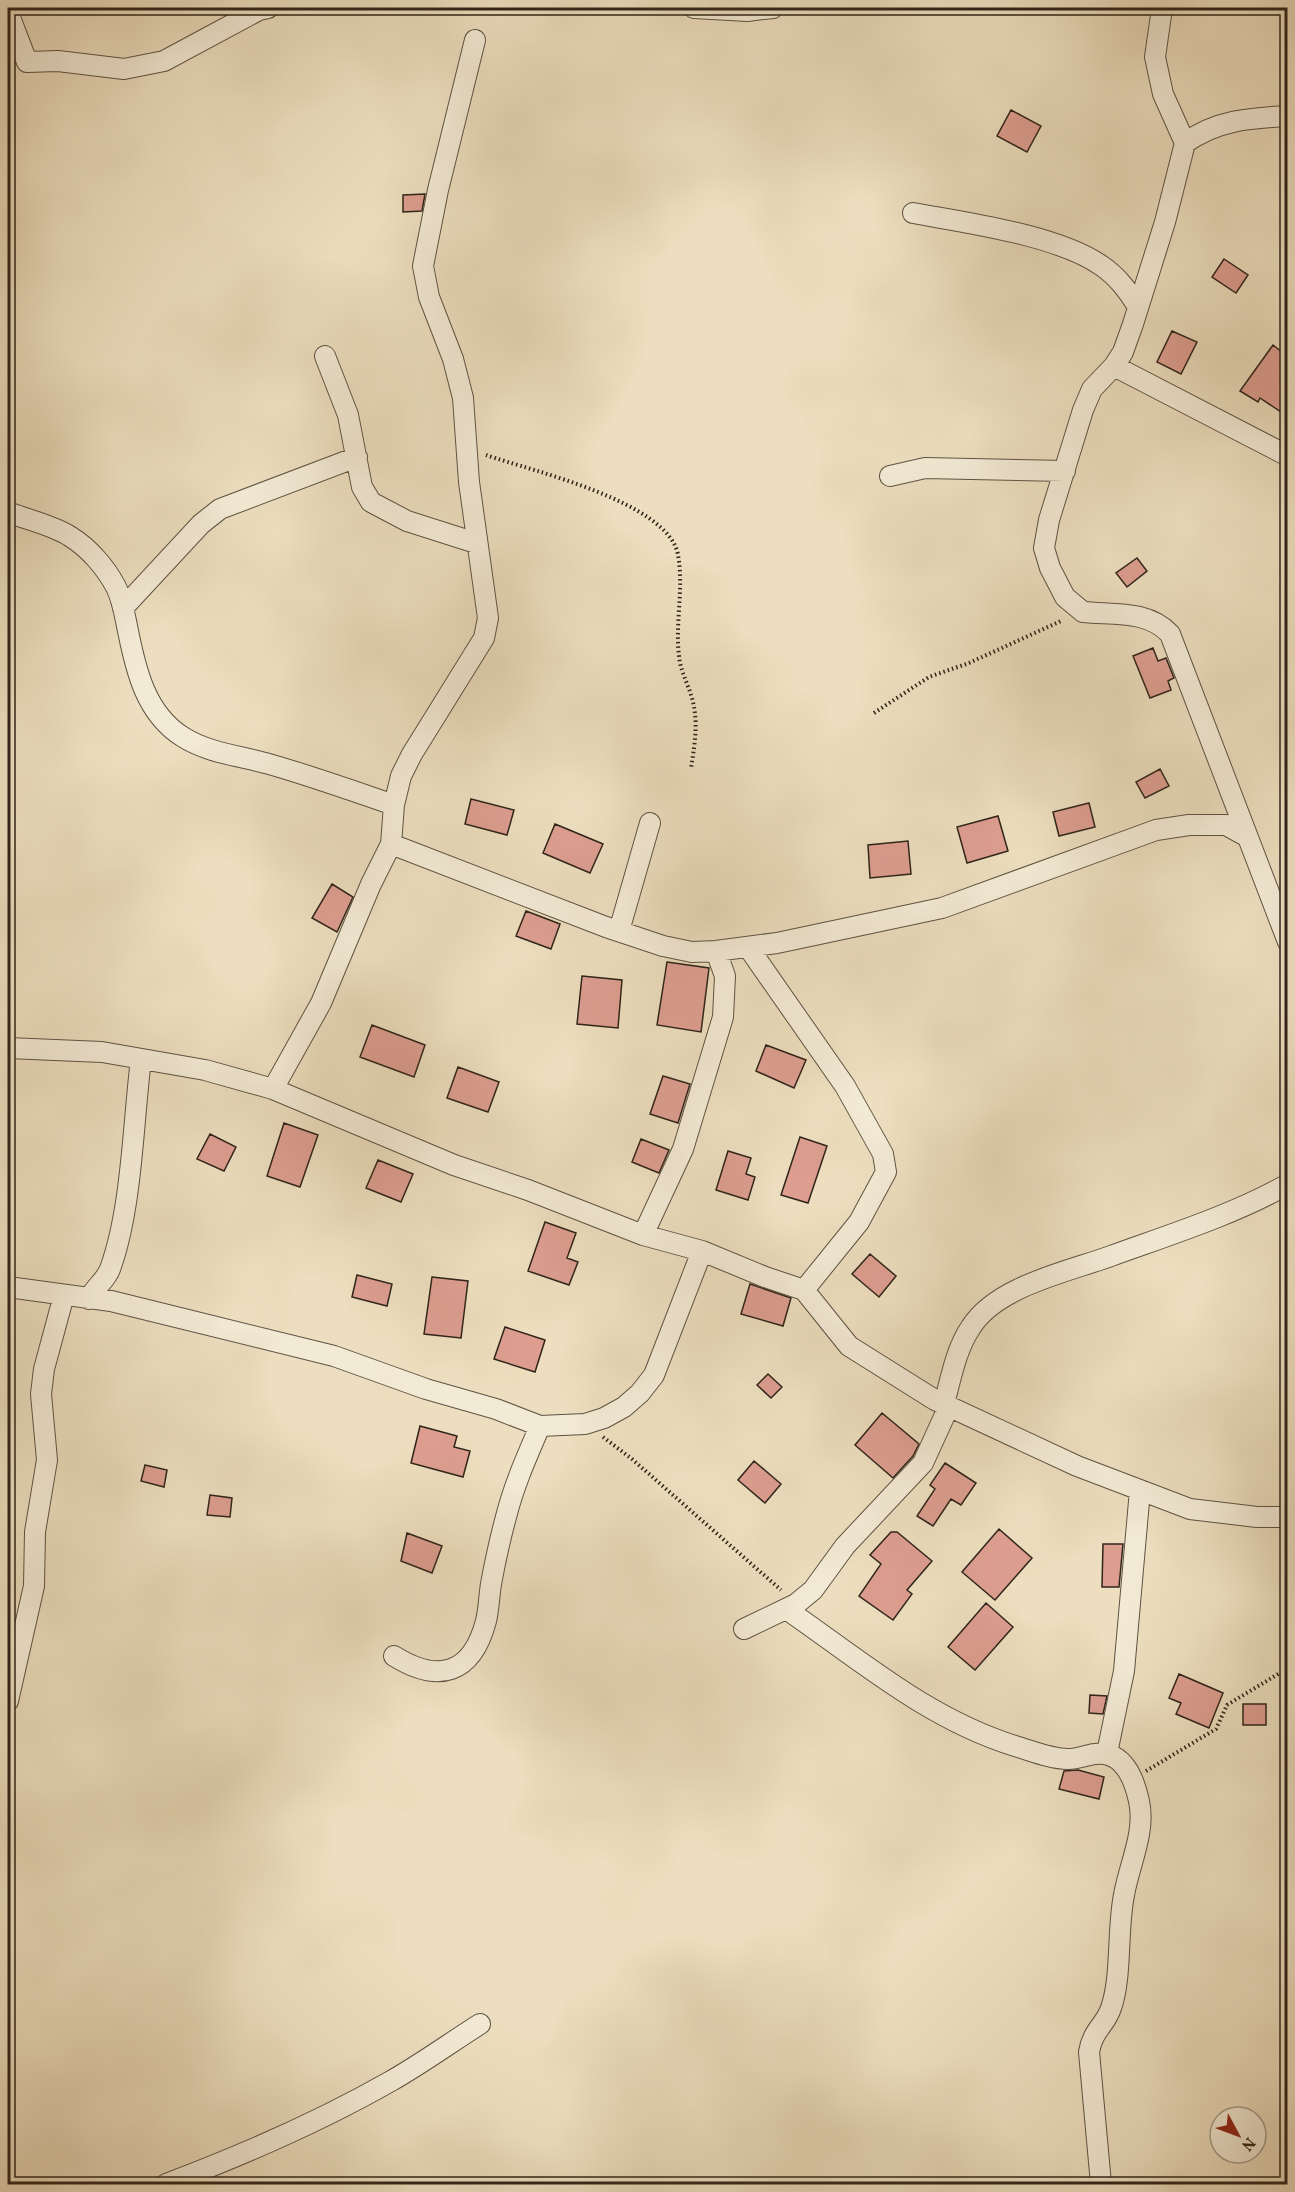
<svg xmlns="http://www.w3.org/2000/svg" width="1295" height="2192" viewBox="0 0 1295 2192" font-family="Vollkorn,serif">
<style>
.building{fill:#dd9e90;stroke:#2f241a;stroke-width:1.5}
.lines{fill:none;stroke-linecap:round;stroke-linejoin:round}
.minor-casing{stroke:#5e5243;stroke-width:22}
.path{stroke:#2f241a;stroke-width:4;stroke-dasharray:1.5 3;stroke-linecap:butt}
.minor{stroke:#f3ead5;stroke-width:20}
</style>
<rect width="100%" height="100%" fill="#ecdebe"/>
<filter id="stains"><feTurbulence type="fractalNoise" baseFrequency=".00333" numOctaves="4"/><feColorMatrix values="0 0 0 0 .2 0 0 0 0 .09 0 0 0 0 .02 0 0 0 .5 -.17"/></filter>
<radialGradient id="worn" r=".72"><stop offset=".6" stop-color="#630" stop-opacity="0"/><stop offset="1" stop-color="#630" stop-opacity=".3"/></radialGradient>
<path class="building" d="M 1011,110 L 1041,126 L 1027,152 L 997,136 Z
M 425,194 L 422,211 L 403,212 L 403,195 Z
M 1224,259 L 1248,275 L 1236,293 L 1212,277 Z
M 1172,331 L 1197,342 L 1181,374 L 1157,362 Z
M 1273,345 L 1287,356 L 1287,401 L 1281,412 L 1260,398 L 1258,402 L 1240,391 Z
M 1137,558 L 1147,571 L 1127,587 L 1116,573 Z
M 1153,648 L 1158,661 L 1166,658 L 1174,678 L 1168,681 L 1171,690 L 1150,698 L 1133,656 Z
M 1160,769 L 1169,786 L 1145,798 L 1136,782 Z
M 471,799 L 514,810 L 507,835 L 465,824 Z
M 1089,803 L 1095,827 L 1059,836 L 1053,812 Z
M 998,816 L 1008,851 L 967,863 L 957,827 Z
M 555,824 L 603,844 L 590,873 L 543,853 Z
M 908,841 L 911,874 L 870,878 L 868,845 Z
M 332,884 L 353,897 L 337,932 L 312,918 Z
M 526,911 L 560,924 L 551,949 L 516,936 Z
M 667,962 L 709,968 L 701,1032 L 657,1025 Z
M 582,976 L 622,980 L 618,1028 L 577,1024 Z
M 372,1025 L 425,1045 L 414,1077 L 360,1057 Z
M 766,1045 L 806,1060 L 794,1088 L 756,1071 Z
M 458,1067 L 499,1082 L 488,1112 L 447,1098 Z
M 663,1076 L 690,1084 L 678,1123 L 650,1114 Z
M 284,1123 L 318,1135 L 300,1187 L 267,1176 Z
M 210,1134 L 236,1147 L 224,1171 L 197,1159 Z
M 800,1137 L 827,1146 L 808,1203 L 781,1195 Z
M 641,1139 L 669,1150 L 659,1173 L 632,1162 Z
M 728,1151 L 751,1158 L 746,1174 L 755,1177 L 748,1200 L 716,1190 Z
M 378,1160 L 413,1174 L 401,1202 L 366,1188 Z
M 545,1222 L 576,1233 L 567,1258 L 578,1262 L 569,1285 L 528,1271 Z
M 870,1254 L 896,1276 L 879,1297 L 852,1274 Z
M 357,1275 L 392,1284 L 387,1306 L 352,1297 Z
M 432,1277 L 468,1281 L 461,1338 L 424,1334 Z
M 750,1284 L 791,1298 L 783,1326 L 741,1314 Z
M 505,1327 L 545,1340 L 535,1372 L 494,1359 Z
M 768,1374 L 782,1387 L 771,1398 L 757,1385 Z
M 882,1413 L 919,1444 L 913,1456 L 893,1478 L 855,1445 Z
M 420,1426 L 457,1436 L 454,1447 L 470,1451 L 463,1477 L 411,1463 Z
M 754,1461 L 781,1484 L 765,1503 L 738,1480 Z
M 945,1463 L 976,1483 L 961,1505 L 951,1499 L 933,1526 L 917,1516 L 935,1489 L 930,1485 Z
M 145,1465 L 167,1470 L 164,1487 L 141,1481 Z
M 210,1495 L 232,1498 L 230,1517 L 207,1515 Z
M 999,1529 L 1032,1558 L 995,1600 L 962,1572 Z
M 891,1532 L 897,1532 L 932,1561 L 907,1590 L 912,1594 L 893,1620 L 859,1596 L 881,1564 L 870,1555 Z
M 407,1533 L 442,1546 L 432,1573 L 401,1561 Z
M 1103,1544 L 1123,1544 L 1119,1587 L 1102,1587 Z
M 986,1603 L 1013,1627 L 975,1670 L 948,1647 Z
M 1179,1674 L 1223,1693 L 1209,1728 L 1176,1714 L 1181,1703 L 1169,1698 Z
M 1090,1695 L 1107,1696 L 1103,1714 L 1089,1713 Z
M 1243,1704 L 1266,1704 L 1266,1725 L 1243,1725 Z
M 1078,1770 L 1104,1777 L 1099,1799 L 1059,1789 L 1064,1771 Z"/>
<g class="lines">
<defs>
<path id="minor" d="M 694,8 L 747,11 L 773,8
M 1162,8 L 1155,57 L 1163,94 L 1185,143
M 8,12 L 27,62 L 58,61 L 124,69 L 164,61 L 259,10 L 268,8
M 1288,116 C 1250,118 1217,120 1185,143 L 1165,222 L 1133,324 L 1123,352 L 1114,366 L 1092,389 L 1083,410 L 1049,520 L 1044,548 L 1050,568 L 1065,597 L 1083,612 C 1114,615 1148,610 1170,634 L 1288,942
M 913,213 C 967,223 1058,235 1102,266 C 1118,277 1128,291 1138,307
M 325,356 L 348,415 L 362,487 L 371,502 L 407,521 L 476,543
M 1114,366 L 1288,456
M 890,476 L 925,468 L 1065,471
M 8,512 C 27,520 53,525 71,537 C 89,548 106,568 116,587 C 123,601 125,617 128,631 C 136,671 146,714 183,737 C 208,753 241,756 269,764 C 311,776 353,791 394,805
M 123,608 L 201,524 L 220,509 L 357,457
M 391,844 L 606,927 L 663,946 L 692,952 L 716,951 L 777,943 L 942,908 L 1156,830 L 1189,825 L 1226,825 L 1246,836
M 619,931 L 650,823
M 748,947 L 845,1086 L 883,1154 L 886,1172 L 859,1222 L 804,1290
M 8,1048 L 102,1052 L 205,1070 L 273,1089 L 454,1165 L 528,1190 L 643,1235 L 702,1251 L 765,1277 L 804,1290 L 849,1346 L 935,1400 L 1077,1466 L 1190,1509 L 1257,1517 L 1288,1517
M 273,1089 L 321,1003 L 371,884 L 391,844 L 394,805 L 401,776 L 412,754 L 484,638 L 488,618 L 469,482 L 463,398 L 453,359 L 429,297 L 423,266 L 438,190 L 475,40
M 643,1235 L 683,1149 L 723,1017 L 725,976 L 716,951
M 8,1287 L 111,1301 L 334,1356 L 426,1389 L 496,1409 L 540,1426 L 585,1424 L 604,1418 L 624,1407 L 640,1393 L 654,1375 L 702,1251
M 89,1299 C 95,1287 106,1280 110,1269 C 132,1209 133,1123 141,1059
M 944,1404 C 951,1378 956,1349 971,1327 C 997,1286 1067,1272 1111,1256 C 1169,1235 1233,1215 1288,1184
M 786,1609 C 860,1660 928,1719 1015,1746 C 1032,1751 1051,1759 1068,1759 C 1078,1759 1086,1755 1095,1754 C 1123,1750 1134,1778 1139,1801 C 1146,1832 1129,1865 1124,1895 C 1117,1929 1122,1977 1111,2008 C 1105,2026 1093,2029 1089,2052 L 1101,2184
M 744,1629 L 796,1604 L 813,1590 L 845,1546 L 923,1463 L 949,1406
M 394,1656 C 439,1684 472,1674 486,1621 C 489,1609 489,1596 491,1584 C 495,1562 500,1539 506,1517 C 514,1485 527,1456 540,1426
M 8,1701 L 34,1586 L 35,1532 L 47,1460 L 41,1394 L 44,1369 L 64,1295
M 1107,1753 L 1124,1671 L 1140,1490
M 166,2184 C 243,2155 319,2122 391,2081 C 421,2064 450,2043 480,2024"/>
</defs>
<use href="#minor" class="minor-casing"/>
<path class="path" d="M 486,455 C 532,471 669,502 678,555 C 684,588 675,623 679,656 C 680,669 687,682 691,695 C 699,719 695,743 691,768
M 874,713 L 929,677 L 969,663 L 1063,620
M 8,1188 L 13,1163
M 603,1437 L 632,1459 L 781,1590
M 1146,1771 L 1216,1729 L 1227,1705 L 1288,1668"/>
<use href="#minor" class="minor"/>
</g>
<rect width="1295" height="2192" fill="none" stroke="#ecdebe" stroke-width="30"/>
<rect x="9" y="9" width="1277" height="2174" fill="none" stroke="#2f241a" stroke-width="3"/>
<rect x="15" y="15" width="1265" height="2162" fill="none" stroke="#2f241a" stroke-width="1.5"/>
<g transform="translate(1238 2135) rotate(131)"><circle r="28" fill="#f3ead5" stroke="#a59b8a" stroke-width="1.5"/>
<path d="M0-4.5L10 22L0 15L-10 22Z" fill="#8f2418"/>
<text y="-9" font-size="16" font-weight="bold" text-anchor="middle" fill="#2f241a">N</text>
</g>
<rect width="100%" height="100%" filter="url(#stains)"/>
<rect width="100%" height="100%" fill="url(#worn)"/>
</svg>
